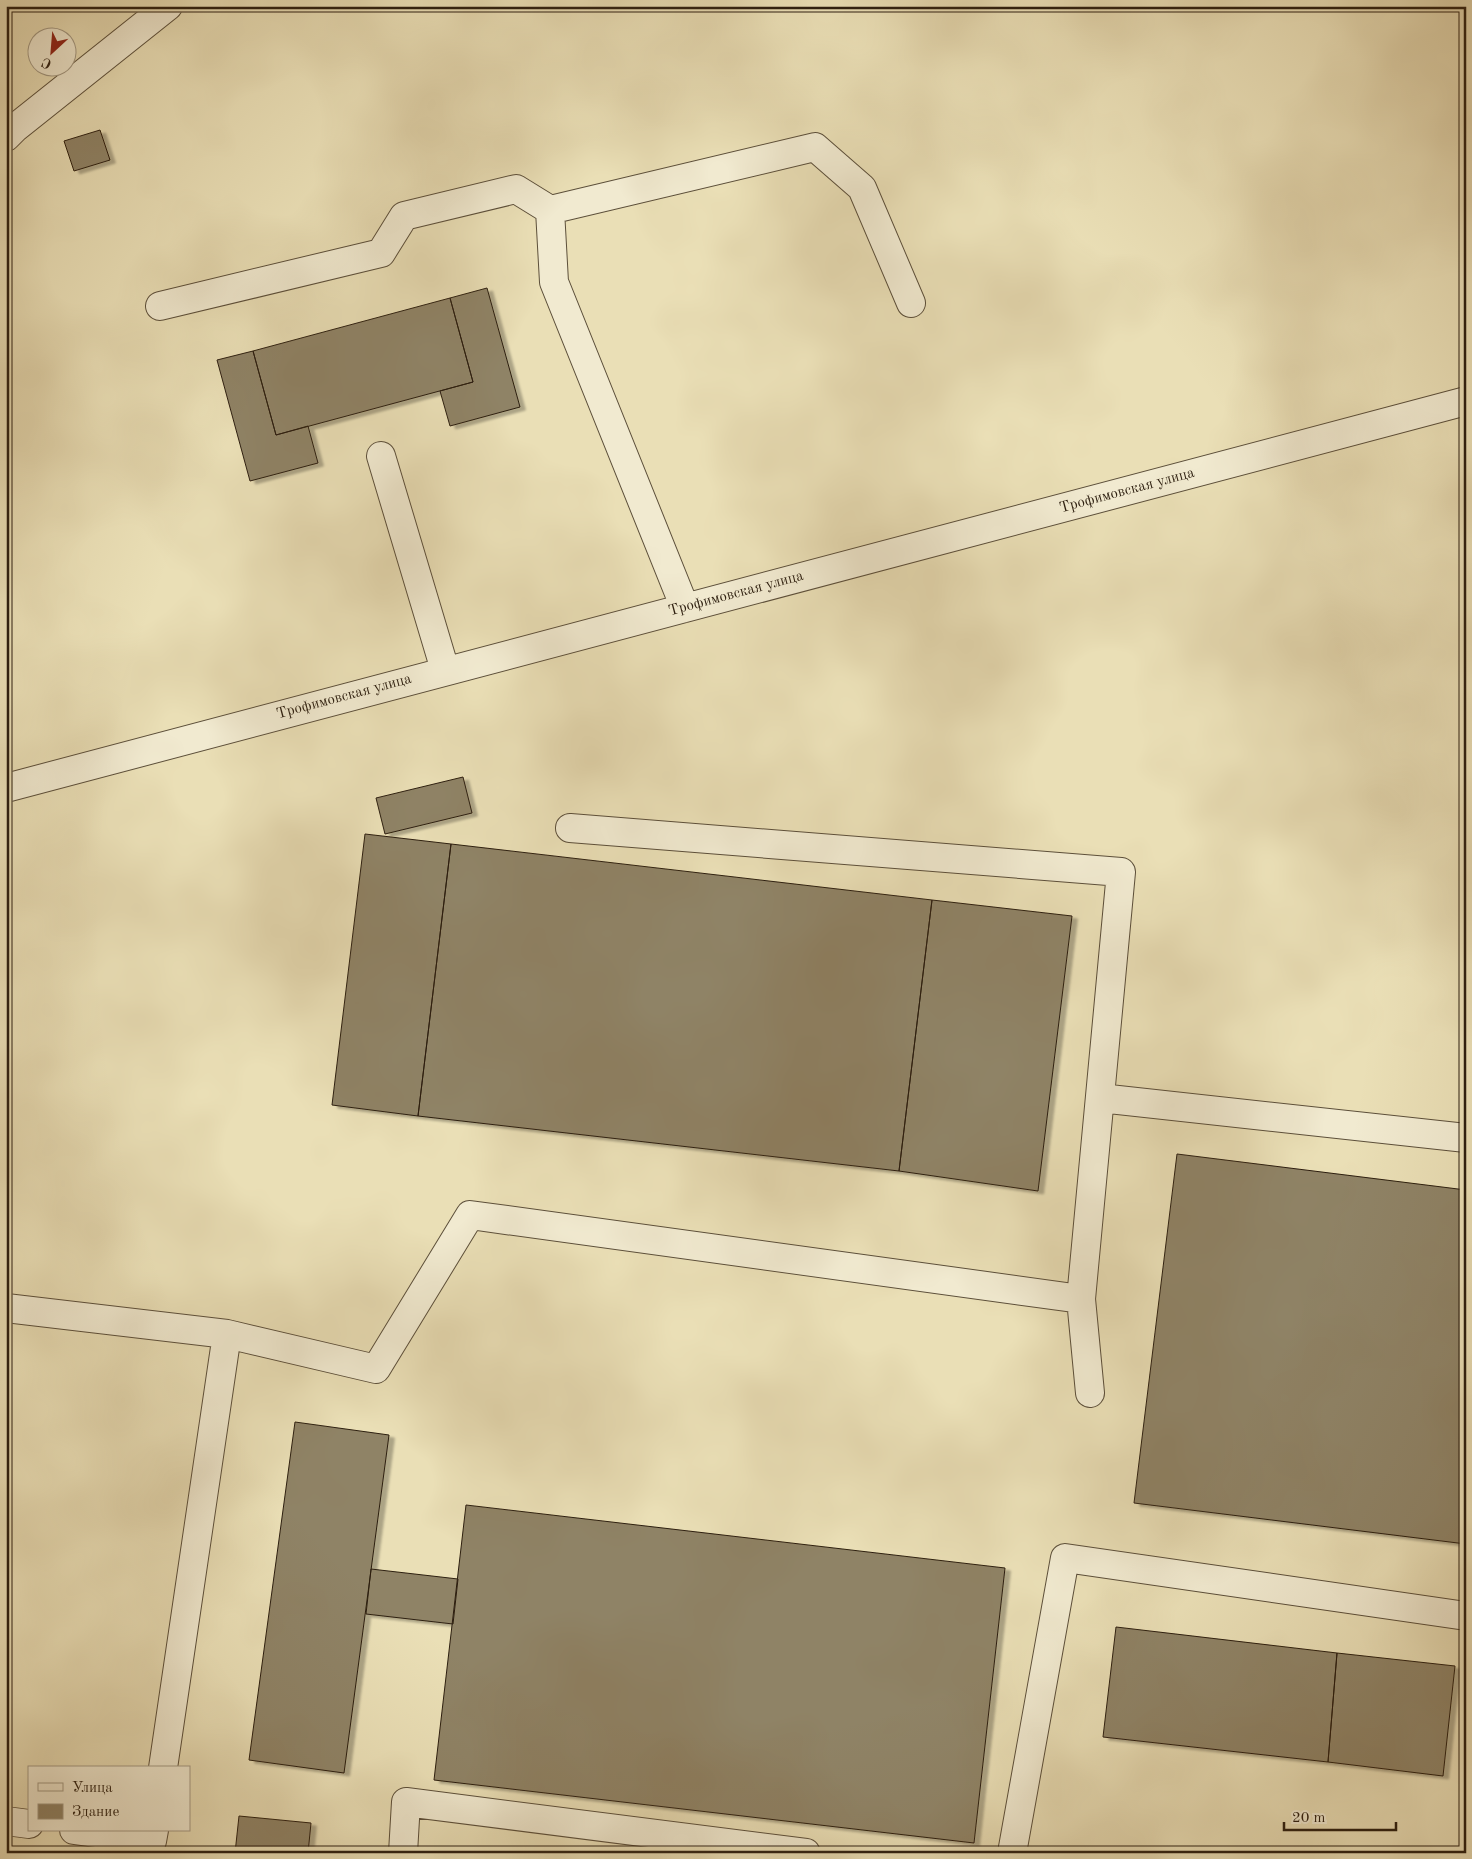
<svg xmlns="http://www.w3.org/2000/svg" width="1472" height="1859" viewBox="0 0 1472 1859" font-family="'Old Standard TT',serif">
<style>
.building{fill:#8f8366;stroke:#2d1f10;filter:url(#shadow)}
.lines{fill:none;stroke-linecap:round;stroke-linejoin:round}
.minor-casing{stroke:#5c4f3a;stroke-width:30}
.minor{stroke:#f1ead0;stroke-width:28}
.labels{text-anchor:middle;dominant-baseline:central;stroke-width:4;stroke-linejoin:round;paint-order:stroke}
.street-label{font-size:15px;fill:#2d1f10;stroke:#f1ead0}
</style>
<defs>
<filter id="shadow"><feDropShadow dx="5.5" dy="3" stdDeviation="1" flood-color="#0004"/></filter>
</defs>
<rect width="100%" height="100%" fill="#eadfb6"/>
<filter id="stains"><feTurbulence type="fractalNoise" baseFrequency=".004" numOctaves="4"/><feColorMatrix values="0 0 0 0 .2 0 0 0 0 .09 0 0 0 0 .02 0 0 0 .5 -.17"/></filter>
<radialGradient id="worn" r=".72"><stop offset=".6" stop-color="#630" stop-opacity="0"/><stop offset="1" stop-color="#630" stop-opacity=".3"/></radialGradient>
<path class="building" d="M 100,130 L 110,160 L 74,171 L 64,141 Z
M 487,288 L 520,407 L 450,426 L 440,391 L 473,382 L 450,298 Z
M 450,298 L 473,382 L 276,435 L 253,351 Z
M 253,351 L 276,435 L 308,426 L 318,463 L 250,481 L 217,360 Z
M 463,777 L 472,813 L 385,834 L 376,798 Z
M 365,834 L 451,844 L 418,1116 L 332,1105 Z
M 451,844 L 932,900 L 899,1171 L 418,1116 Z
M 932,900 L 1072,916 L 1038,1191 L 899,1171 Z
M 1177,1154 L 1466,1190 L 1466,1544 L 1134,1503 Z
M 295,1422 L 389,1435 L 344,1773 L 249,1760 Z
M 466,1505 L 1005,1568 L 974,1843 L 434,1780 Z
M 371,1569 L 458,1579 L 453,1624 L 366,1614 Z
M 1116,1627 L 1337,1653 L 1328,1762 L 1103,1737 Z
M 1337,1653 L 1455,1666 L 1443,1776 L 1328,1762 Z
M 239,1816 L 311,1823 L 308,1853 L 235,1853 Z"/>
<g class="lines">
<defs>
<path id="minor" d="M 6,137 L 15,128 L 168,6
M 550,210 L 554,282 L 685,608
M 160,306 L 381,253 L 404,216 L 516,189 L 550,210 L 815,147 L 862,188 L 911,303
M 381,456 L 445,670
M 6,788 L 1466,401
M 1100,1098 L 1466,1138
M 1081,1299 L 1090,1393
M 6,1308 L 227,1334 L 376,1369 L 470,1215 L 1081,1299 L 1121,872 L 570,828
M 163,1768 L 227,1334
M 6,1821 L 29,1824
M 74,1830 L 152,1841 L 154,1830
M 403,1853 L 406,1802 L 806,1853
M 1012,1853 L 1065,1558 L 1466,1616"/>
</defs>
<use href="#minor" class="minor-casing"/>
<use href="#minor" class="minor"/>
</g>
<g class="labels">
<g class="street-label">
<text transform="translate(1127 491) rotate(-15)">Трофимовская улица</text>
<text transform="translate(736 594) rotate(-15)">Трофимовская улица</text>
<text transform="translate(344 697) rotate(-15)">Трофимовская улица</text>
</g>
</g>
<rect width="1472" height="1859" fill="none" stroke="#eadfb6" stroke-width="25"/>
<rect x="8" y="8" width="1457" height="1844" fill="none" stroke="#2d1f10" stroke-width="2.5"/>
<rect x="12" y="12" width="1447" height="1834" fill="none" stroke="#2d1f10"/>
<rect x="28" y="1766" width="162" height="65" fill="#f1ead0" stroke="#a39983"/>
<rect x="38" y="1783" width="25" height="8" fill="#f1ead0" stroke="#a39983"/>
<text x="72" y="1792" font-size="15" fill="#2d1f10">Улица</text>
<rect x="38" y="1804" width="25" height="15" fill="#8f8366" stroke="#a39983"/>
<text x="72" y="1816" font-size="15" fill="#2d1f10">Здание</text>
<g transform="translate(52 52) rotate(206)"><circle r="24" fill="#f1ead0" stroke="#a39983"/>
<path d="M0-4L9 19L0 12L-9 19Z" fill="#8f2418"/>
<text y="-8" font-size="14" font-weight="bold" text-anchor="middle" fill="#2d1f10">С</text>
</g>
<path d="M1284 1822v8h112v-8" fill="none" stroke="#2d1f10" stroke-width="2.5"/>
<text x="1292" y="1822" font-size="15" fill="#2d1f10" stroke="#f1ead0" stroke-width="4" paint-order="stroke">20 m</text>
<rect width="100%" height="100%" filter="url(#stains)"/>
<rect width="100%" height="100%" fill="url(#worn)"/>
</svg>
